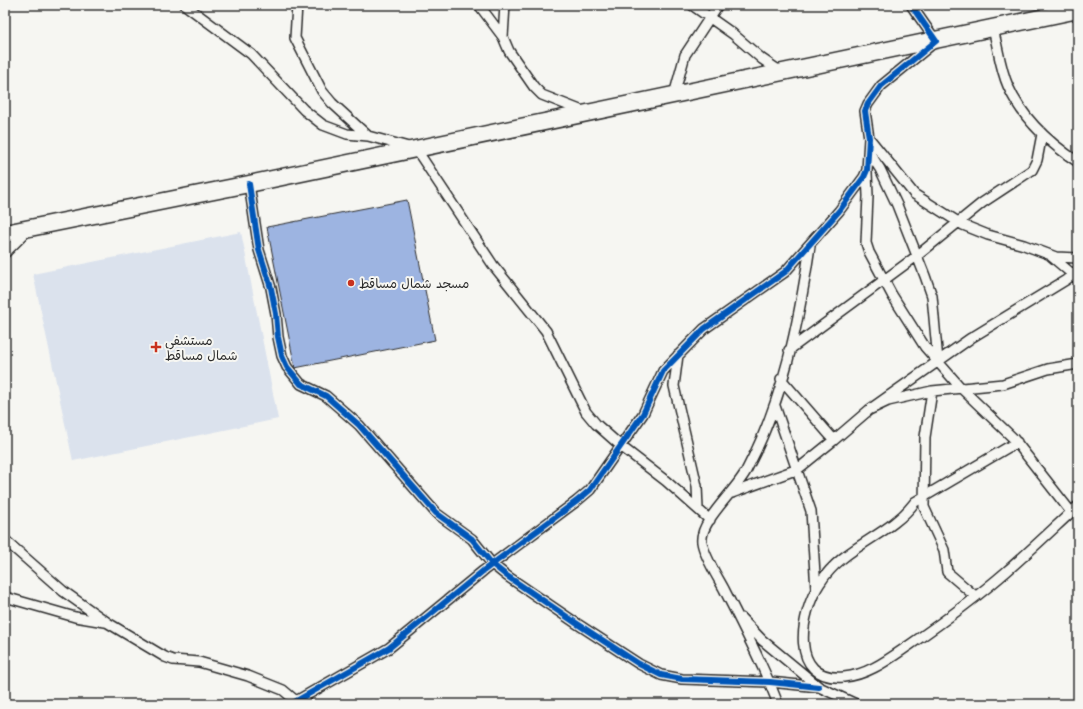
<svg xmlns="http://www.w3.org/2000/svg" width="1083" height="709" viewBox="0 0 1083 709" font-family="'Comic Neue','Playpen Sans Arabic',sans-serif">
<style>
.built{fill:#dbe2ed}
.building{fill:#9db4e1;stroke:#2b2b2b}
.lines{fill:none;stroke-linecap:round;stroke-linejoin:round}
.street-casing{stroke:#2b2b2b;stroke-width:12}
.highway-casing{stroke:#2b2b2b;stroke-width:19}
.street{stroke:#f6f6f2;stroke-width:9}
.highway{stroke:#f6f6f2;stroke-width:16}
.cycleway-casing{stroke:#f6f6f2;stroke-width:8}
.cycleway{stroke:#0057b8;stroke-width:6}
.poi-dot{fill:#c8321e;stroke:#f6f6f2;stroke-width:1.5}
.labels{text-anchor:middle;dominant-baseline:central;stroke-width:4;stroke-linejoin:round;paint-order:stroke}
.poi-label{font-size:13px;fill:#2b2b2b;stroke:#f6f6f2;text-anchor:start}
</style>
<rect width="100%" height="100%" fill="#f6f6f2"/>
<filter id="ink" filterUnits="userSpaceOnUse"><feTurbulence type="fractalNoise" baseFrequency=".025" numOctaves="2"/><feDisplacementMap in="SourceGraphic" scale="8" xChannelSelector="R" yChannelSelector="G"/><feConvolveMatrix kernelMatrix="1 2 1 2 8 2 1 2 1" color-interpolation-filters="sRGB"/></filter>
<g filter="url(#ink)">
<path class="built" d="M 241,232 L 278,419 L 73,461 L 33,274 Z"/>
<path class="building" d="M 407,200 L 435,340 L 295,368 L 267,227 Z"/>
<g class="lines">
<defs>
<path id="street" d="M 185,5 L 251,54 L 304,110 L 323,125 L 347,134 L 368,136 L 416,149 L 493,265 L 546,331 L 586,412 L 596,424 L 622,447 L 666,481 L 710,520
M 297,5 L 295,38 L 322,91 L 332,103 L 368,136
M 479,5 L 503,37 L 509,51 L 534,87 L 542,95 L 585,112
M 692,5 L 733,34 L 762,59 L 781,72
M 993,29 C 998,47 1000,68 1008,86 C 1022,118 1049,143 1078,162
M 503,37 L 505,5
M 674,95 L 685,55 L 718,5
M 869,138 L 914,194 L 963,225 L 988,235 L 1024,245 L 1056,257 L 1078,258
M 869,152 L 880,169 L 897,205 L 925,276 L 932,296 L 938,361
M 867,172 L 868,196 L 866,243 L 869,252 L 892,295 L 925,347 L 961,388 L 1013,438 L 1071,512
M 249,184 L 259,250 L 271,288 L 276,314 L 278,337 L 282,356 L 287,367 L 301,384 L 326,396 L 359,425 L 436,513 L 472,539 L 492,564 L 507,576 L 576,623 L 639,664 L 661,675 L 682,679 L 770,682 L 819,687
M 5,253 L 28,230
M 1051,256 L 1078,279
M 789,350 L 918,255 L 982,203 L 1032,170 L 1037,160 L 1042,134
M 678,355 L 674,386 L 697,486 L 698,509
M 781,379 L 834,440 L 869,410 L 888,401 L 932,391
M 775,406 L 811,511 L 816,590
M 869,410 L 971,338 L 1066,280 L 1078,270
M 1017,442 L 915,502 C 890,536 843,546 820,583 C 800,613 788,682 844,677 C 869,675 890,658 911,644 C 943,622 977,597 1007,571 C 1031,550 1054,528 1078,506
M 732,493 L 798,469 L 834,440
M 5,540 L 63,591 L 108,623 L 165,657 L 173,660 L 199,662 L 248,676 L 283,690 L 296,701
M 975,596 L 947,572 L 944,550 L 924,507 L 925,437 L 932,391 L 1003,384 L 1048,369 L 1078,364
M 5,597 L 75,617 L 105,622
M 741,618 L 762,640 L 819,687 L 856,704
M 291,704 L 389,648 L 483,571 L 577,501 L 590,490 L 643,414 L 663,371 L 704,329 L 785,272 L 839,211 L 864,177 L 867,170 L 869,138 L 865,111 L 868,104 L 881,86 L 936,41 L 911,5
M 778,704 C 763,664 743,627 724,589 C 717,576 704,556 702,542 C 699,521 738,489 747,469 C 783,401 799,322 810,246"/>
<path id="highway" d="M 5,233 L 249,184 L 1078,10"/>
</defs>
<use href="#street" class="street-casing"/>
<use href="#highway" class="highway-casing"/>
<use href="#street" class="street"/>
<use href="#highway" class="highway"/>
<defs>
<path id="cycleway" d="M 249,184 L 259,250 L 271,288 L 276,314 L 278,337 L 282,356 L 287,367 L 301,384 L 326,396 L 359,425 L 436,513 L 472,539 L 492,564 L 507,576 L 576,623 L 639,664 L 661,675 L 682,679 L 770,682 L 819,687
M 291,704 L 389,648 L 483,571 L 577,501 L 590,490 L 643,414 L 663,371 L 704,329 L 785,272 L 839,211 L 864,177 L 867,170 L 869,138 L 865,111 L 868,104 L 881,86 L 936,41 L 911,5"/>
</defs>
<use href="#cycleway" class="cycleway-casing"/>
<use href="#cycleway" class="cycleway"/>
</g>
</g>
<g class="poi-dot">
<circle cx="351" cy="283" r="4"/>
<path d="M154 341h4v4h4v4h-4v4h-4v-4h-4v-4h4z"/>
</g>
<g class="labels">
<g class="poi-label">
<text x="359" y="283">مسجد شمال مساقط</text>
<text x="165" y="340">مستشفى<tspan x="165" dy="15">شمال مساقط</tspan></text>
</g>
</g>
<rect width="1083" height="709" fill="none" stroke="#f6f6f2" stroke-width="20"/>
<rect x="10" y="10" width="1063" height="689" fill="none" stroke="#2b2b2b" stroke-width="1.5" filter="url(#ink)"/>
</svg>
